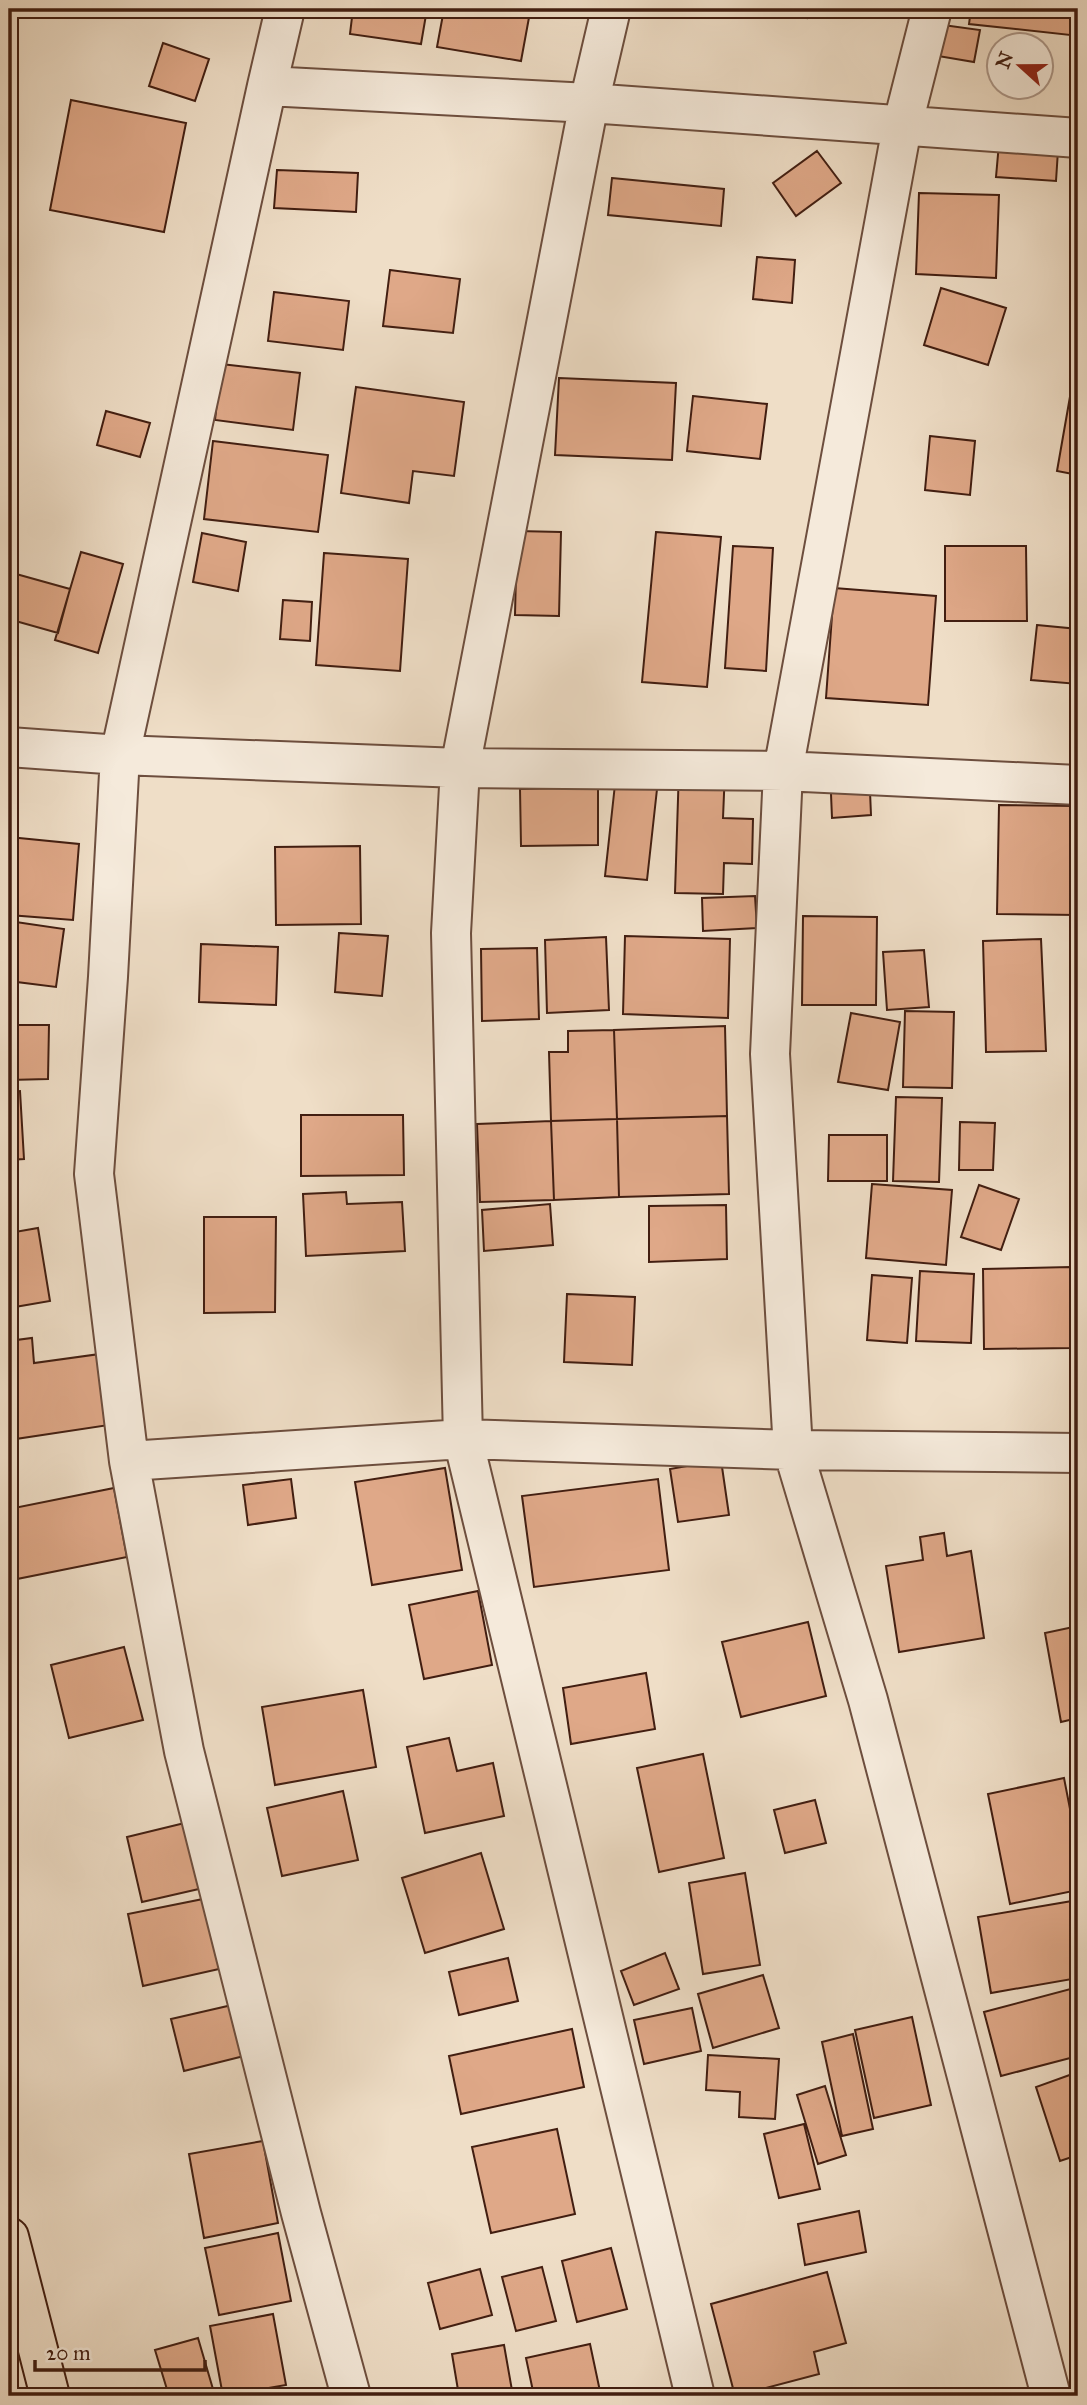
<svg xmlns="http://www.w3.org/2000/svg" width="1087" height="2405" viewBox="0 0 1087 2405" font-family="'IM FELL Great Primer',serif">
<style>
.building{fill:#dfa888;stroke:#421e11;stroke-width:2}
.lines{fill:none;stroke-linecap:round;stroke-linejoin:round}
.minor-casing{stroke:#6d4e3e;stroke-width:42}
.major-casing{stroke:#421e11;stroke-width:42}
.minor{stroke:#f5eadb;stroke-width:38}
.major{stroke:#efdec7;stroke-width:38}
</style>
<rect width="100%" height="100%" fill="#efdec7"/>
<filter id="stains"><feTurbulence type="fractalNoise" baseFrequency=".00286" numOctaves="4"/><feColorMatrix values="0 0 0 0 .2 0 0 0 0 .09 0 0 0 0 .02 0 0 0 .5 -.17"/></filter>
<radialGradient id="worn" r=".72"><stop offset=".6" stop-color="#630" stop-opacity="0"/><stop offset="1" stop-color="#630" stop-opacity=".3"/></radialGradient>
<path class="building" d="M 353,9 L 427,9 L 421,44 L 350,34 Z
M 444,9 L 507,9 L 530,12 L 521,61 L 437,47 Z
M 751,9 L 809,9 L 807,18 Z
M 971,9 L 1073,9 L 1070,35 L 969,24 Z
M 943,25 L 980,30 L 974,62 L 938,56 Z
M 163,43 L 209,59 L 195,101 L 149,86 Z
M 71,100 L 186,123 L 164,232 L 50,210 Z
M 1000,132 L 1059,135 L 1056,181 L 996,177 Z
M 817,151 L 841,183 L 796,216 L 773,183 Z
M 277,170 L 358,173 L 356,212 L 274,208 Z
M 612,178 L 724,189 L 721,226 L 608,215 Z
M 919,193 L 999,195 L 996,278 L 916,274 Z
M 757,257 L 795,260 L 792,303 L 753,299 Z
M 390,270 L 460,279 L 453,333 L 383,326 Z
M 941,288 L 1006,308 L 988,365 L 924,345 Z
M 274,292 L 349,301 L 343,350 L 268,341 Z
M 221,364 L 300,373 L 293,430 L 215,420 Z
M 559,378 L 676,383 L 672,460 L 555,455 Z
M 356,387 L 464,402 L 454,476 L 413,471 L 409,503 L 341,493 Z
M 1071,391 L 1078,392 L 1078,475 L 1057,471 Z
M 693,396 L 767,404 L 760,459 L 687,451 Z
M 106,411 L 150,423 L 140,457 L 97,445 Z
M 930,436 L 975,441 L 970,495 L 925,490 Z
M 213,441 L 328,455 L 318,532 L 204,519 Z
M 517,531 L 561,532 L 559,616 L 515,615 Z
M 656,532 L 721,537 L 707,687 L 642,682 Z
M 202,533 L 246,542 L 238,591 L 193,582 Z
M 733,546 L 773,548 L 766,671 L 725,668 Z
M 945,546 L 1026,546 L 1027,621 L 945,621 Z
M 81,552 L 123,564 L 98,653 L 55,640 Z
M 324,553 L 408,559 L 400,671 L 316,665 Z
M 9,572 L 70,589 L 58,633 L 12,620 L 9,631 Z
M 834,588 L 936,596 L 928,705 L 826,698 Z
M 283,600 L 312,602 L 310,641 L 280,639 Z
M 1037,625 L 1078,629 L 1078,684 L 1031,680 Z
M 617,766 L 659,771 L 647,880 L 605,876 Z
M 679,768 L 725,770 L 723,818 L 753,819 L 752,864 L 724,863 L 723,894 L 675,893 Z
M 869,768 L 871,815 L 832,818 L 830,770 Z
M 598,787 L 598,845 L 521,846 L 520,789 Z
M 999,805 L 1078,806 L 1078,915 L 997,914 Z
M 9,837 L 79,844 L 73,920 L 9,915 Z
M 360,846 L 361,924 L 276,925 L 275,847 Z
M 755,896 L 757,928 L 703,931 L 702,898 Z
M 803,916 L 877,917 L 876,1005 L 802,1005 Z
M 9,921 L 64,929 L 56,987 L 9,981 Z
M 339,933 L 388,936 L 382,996 L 335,992 Z
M 625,936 L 730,939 L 728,1018 L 623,1014 Z
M 606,937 L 609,1010 L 547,1013 L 545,940 Z
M 1041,939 L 1046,1051 L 986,1052 L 983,941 Z
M 201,944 L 278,947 L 276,1005 L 199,1002 Z
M 537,948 L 539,1019 L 482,1021 L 481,949 Z
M 924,950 L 929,1007 L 887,1010 L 883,952 Z
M 905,1011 L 954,1012 L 952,1088 L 903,1087 Z
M 851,1013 L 900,1022 L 888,1090 L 838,1082 Z
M 9,1025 L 49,1025 L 48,1079 L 9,1080 Z
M 725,1026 L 727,1116 L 617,1119 L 614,1030 Z
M 614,1030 L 617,1119 L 551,1121 L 549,1052 L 568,1052 L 568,1031 Z
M 20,1091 L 24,1159 L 9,1160 L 9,1092 Z
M 896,1097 L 942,1098 L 939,1182 L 893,1181 Z
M 301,1115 L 403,1115 L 404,1175 L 301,1176 Z
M 727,1116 L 729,1194 L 619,1197 L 617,1119 Z
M 617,1119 L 619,1197 L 554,1200 L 551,1121 Z
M 551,1121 L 554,1200 L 480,1202 L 477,1124 Z
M 960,1122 L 995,1123 L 993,1170 L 959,1170 Z
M 829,1135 L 887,1135 L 887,1181 L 828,1181 Z
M 872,1184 L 952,1190 L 946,1265 L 866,1258 Z
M 979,1185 L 1019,1199 L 1001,1250 L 961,1237 Z
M 346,1192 L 347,1204 L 402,1202 L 405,1251 L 306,1256 L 303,1194 Z
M 550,1204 L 553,1245 L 484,1251 L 482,1210 Z
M 726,1205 L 727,1259 L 649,1262 L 649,1206 Z
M 204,1217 L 276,1217 L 275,1312 L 204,1313 Z
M 38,1228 L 50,1301 L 9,1308 L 9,1233 Z
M 1070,1267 L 1072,1348 L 984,1349 L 983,1269 Z
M 920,1271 L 974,1274 L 971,1343 L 916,1341 Z
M 872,1275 L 912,1278 L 907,1343 L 867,1340 Z
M 567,1294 L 635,1297 L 632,1365 L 564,1362 Z
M 32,1338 L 34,1363 L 100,1354 L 109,1425 L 9,1440 L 9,1341 Z
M 721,1460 L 729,1515 L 678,1522 L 670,1469 Z
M 445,1468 L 462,1570 L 372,1585 L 355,1482 Z
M 291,1479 L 296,1518 L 248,1525 L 243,1485 Z
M 658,1479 L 669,1570 L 534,1587 L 522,1496 Z
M 114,1488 L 127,1557 L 12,1580 L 9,1564 L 9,1509 Z
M 944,1533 L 947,1556 L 971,1551 L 984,1638 L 899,1652 L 886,1566 L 923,1560 L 920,1537 Z
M 478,1591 L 492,1665 L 424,1679 L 409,1605 Z
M 808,1622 L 826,1696 L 741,1717 L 722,1642 Z
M 1078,1626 L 1078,1718 L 1061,1722 L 1045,1633 Z
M 124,1647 L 143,1720 L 69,1738 L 51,1665 Z
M 646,1673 L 655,1729 L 571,1744 L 563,1688 Z
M 363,1690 L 376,1767 L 275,1785 L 262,1707 Z
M 449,1738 L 457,1771 L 493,1763 L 504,1816 L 425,1833 L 407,1747 Z
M 703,1754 L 724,1858 L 659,1872 L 637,1768 Z
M 1064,1778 L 1078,1850 L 1078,1890 L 1010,1904 L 988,1794 Z
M 343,1791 L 358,1860 L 282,1876 L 267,1808 Z
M 815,1800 L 826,1843 L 785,1853 L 774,1810 Z
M 197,1820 L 212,1886 L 142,1902 L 127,1837 Z
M 481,1853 L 504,1929 L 425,1953 L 402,1878 Z
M 745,1873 L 760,1965 L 703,1974 L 689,1883 Z
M 213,1897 L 228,1967 L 143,1986 L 128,1914 Z
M 1078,1900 L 1078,1978 L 991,1993 L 978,1917 Z
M 665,1953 L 679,1989 L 634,2005 L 621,1971 Z
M 508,1958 L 518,2001 L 459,2015 L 449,1972 Z
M 763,1975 L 779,2028 L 713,2048 L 698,1994 Z
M 1078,1987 L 1078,2056 L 1001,2076 L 984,2012 Z
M 232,2005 L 244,2056 L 184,2071 L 171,2019 Z
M 692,2008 L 701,2051 L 644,2064 L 634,2020 Z
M 912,2017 L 931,2105 L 874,2118 L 855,2030 Z
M 572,2029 L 584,2087 L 461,2114 L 449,2056 Z
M 853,2034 L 873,2129 L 842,2136 L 822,2042 Z
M 708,2055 L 779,2059 L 775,2119 L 739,2117 L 740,2092 L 706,2090 Z
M 1078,2072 L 1078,2155 L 1060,2161 L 1036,2087 Z
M 825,2086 L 846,2155 L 818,2164 L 797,2095 Z
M 804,2124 L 820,2189 L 779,2198 L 764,2134 Z
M 557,2129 L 575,2214 L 491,2233 L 472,2147 Z
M 263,2141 L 278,2223 L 204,2238 L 189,2154 Z
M 859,2211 L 866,2252 L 805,2265 L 798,2224 Z
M 278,2233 L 291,2301 L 219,2315 L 205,2248 Z
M 611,2248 L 627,2309 L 577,2322 L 562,2261 Z
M 542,2267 L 556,2321 L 516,2331 L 502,2277 Z
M 480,2269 L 492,2315 L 440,2329 L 428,2283 Z
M 827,2272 L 846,2343 L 814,2352 L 819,2374 L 735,2396 L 711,2304 Z
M 273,2314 L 286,2385 L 223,2396 L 210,2326 Z
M 198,2338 L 215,2396 L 169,2396 L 155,2350 Z
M 590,2344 L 601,2396 L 534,2396 L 526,2358 Z
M 504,2345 L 513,2396 L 459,2396 L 452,2354 Z"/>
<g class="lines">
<defs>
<path id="minor" d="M 611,9 L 589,103 L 460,768 L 783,771 L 1078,785
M 932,9 L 902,127 L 783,771 L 770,1054 L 793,1450 L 868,1700 L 1051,2396
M 267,86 L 285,9
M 9,747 L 120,755 L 460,768 L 451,933 L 463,1439 L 695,2396
M 129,1461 L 463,1439 L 793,1450 L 1078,1453
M 351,2396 L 301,2213 L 184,1751 L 129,1461 L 94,1174 L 108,977 L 120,755 L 267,86 L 589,103 L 1078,138"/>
<path id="major" d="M 9,2237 L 50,2396"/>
</defs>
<use href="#minor" class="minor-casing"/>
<use href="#major" class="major-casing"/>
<use href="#minor" class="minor"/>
<use href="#major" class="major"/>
</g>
<rect width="1087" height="2405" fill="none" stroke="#efdec7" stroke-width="35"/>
<rect x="10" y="10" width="1066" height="2384" fill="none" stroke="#421e11" stroke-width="3.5"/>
<rect x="18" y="18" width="1052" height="2370" fill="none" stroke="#421e11" stroke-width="2"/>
<g transform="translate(1020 66) rotate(291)"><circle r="33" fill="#f5eadb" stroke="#ad988a" stroke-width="2"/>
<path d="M0-5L12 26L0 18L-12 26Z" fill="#8f2418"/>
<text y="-10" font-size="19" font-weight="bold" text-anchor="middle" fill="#421e11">N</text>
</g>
<path d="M35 2360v10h170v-10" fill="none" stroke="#421e11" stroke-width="3.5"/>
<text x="46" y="2360" font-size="21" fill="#421e11" stroke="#f5eadb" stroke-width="5" paint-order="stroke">20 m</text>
<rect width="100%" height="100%" filter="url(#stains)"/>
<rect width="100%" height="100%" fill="url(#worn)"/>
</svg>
